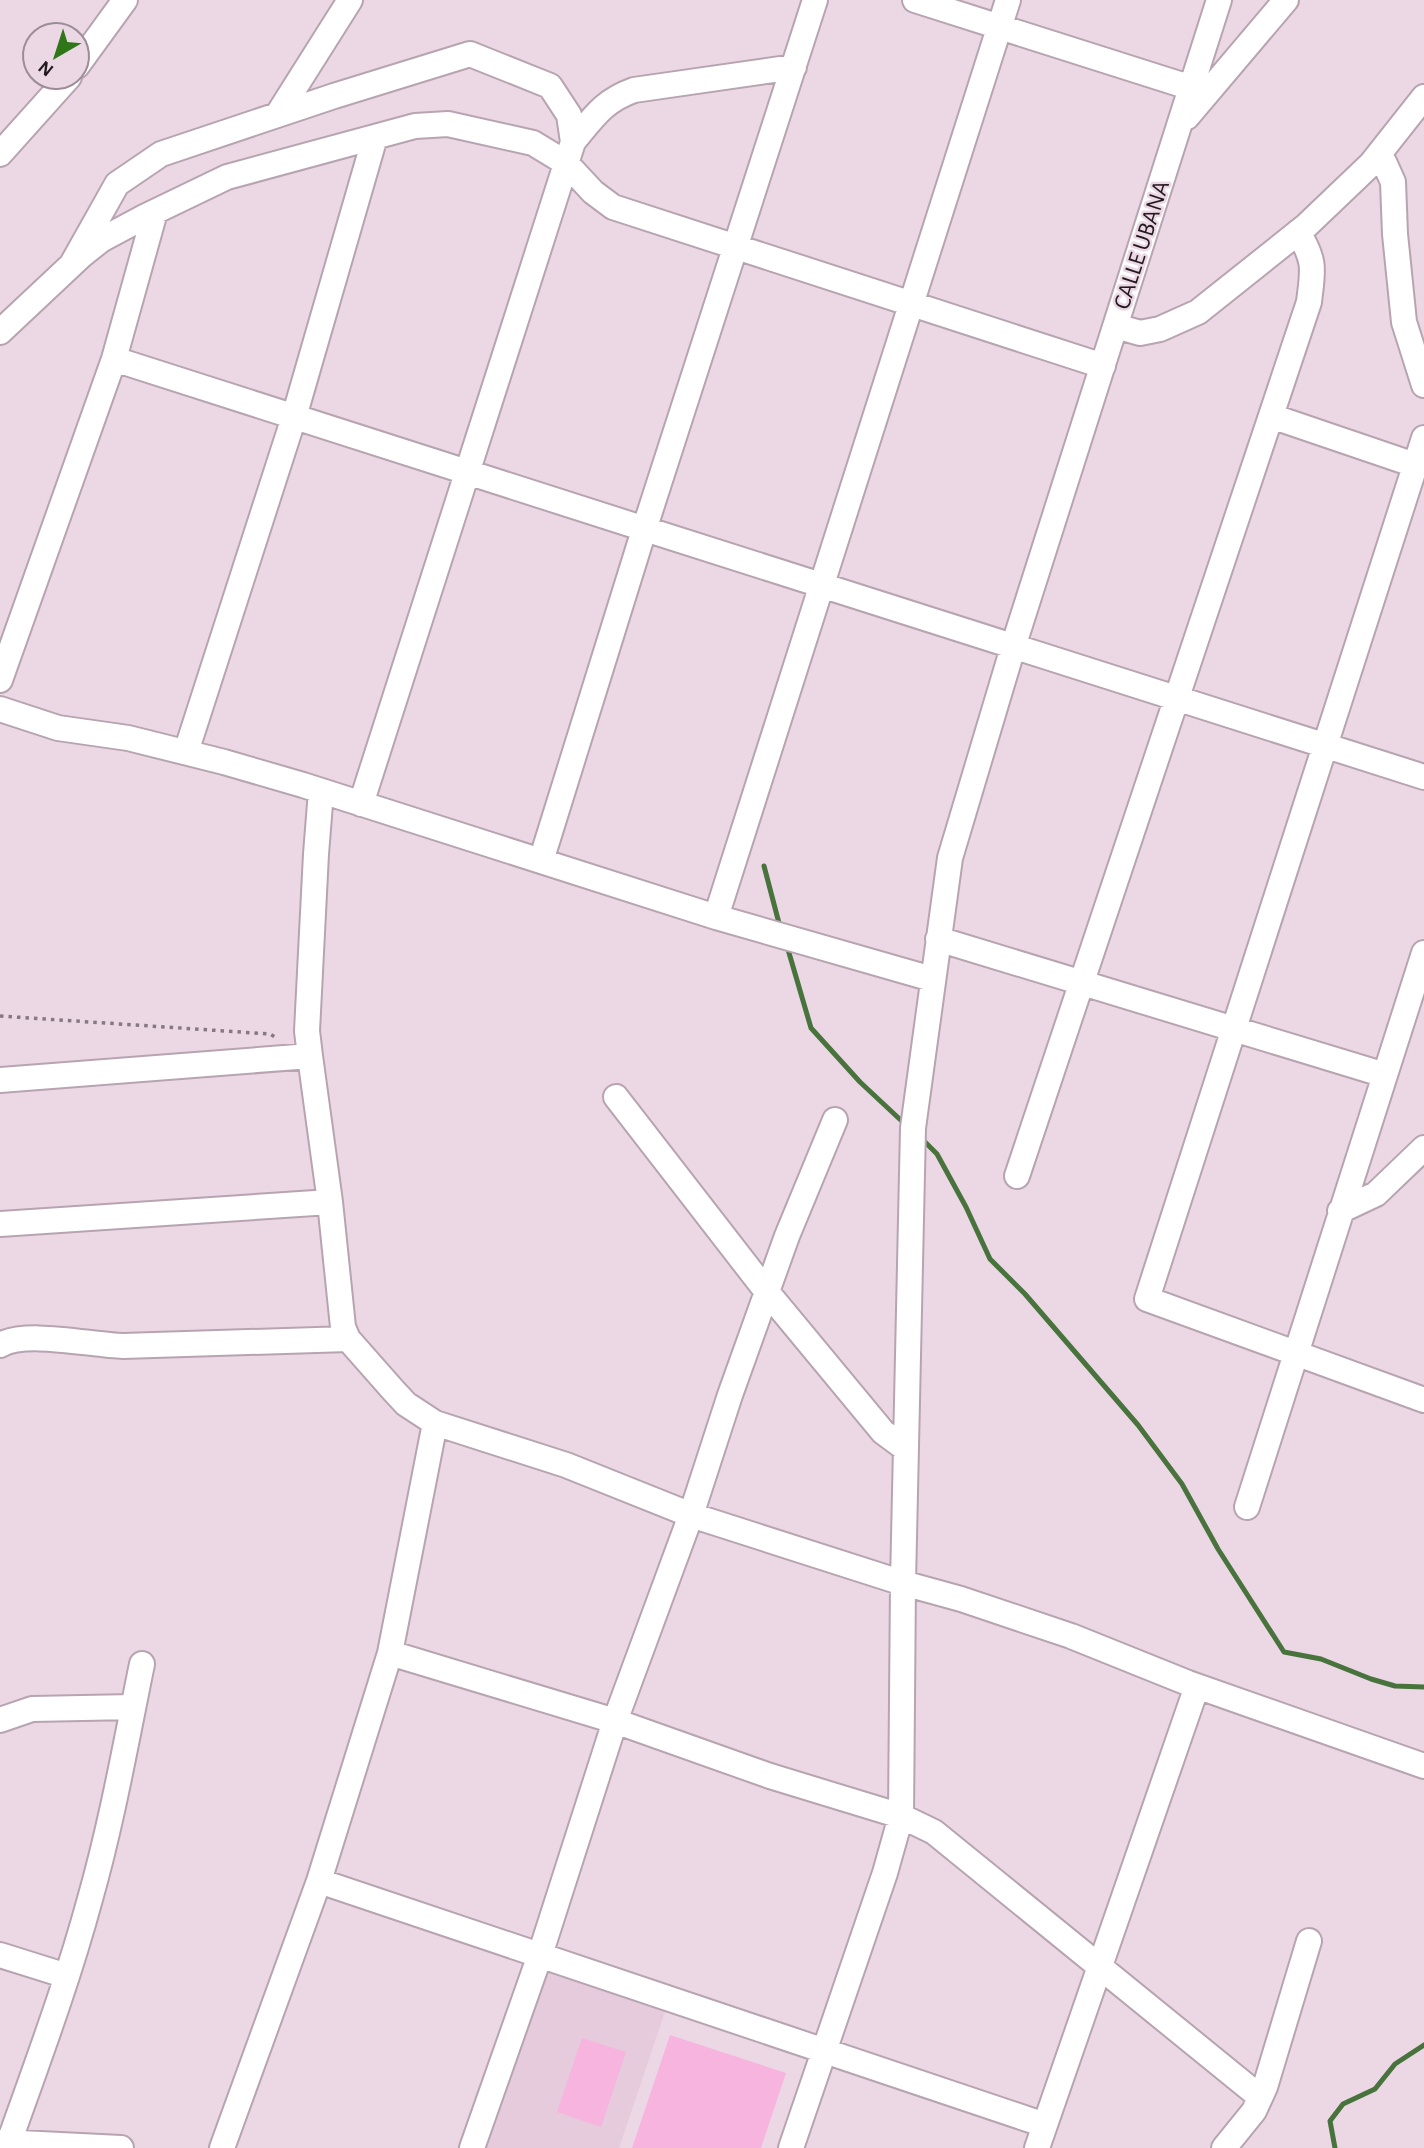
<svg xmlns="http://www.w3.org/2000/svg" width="1424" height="2148" viewBox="0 0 1424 2148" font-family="'Alegreya Sans',sans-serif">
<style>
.built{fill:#e5cbdc}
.green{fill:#f6b4df}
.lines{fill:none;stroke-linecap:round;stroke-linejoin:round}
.stream{stroke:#49733d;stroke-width:5}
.minor-casing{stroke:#b7a4b0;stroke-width:28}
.path{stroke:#867881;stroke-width:3.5;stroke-dasharray:3.5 5;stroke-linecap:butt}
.minor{stroke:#fff;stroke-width:24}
.labels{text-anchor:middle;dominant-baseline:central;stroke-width:5;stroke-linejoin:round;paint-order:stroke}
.street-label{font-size:24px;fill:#211a1e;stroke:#ecd8e5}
</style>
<rect width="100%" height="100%" fill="#ecd8e5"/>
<path class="built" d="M 547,1968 L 666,2009 L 619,2148 L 486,2148 Z"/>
<path class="green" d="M 670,2035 L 786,2073 L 761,2148 L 632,2148 Z
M 582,2038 L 626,2052 L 601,2127 L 557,2112 Z"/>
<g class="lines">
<path class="stream" d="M 764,866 L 780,927
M 787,946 L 811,1028 L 860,1082 L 906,1125
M 921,1138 L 937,1154 L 966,1207 L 990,1259 L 1025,1294 L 1138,1425 L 1182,1484 L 1218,1549 L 1284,1652 L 1321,1659 L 1371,1679 L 1395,1686 L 1424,1687
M 1335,2148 L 1330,2121 L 1343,2104 L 1375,2089 L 1395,2064 L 1424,2045"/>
<defs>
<path id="minor" d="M 915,0 L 1192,88
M 77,66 L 125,0
M 278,114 L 350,0
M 1187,117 L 1286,0
M 573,142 C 593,118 603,101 634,90 L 794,67
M 0,154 L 69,77
M 1377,157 L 1384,162 L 1393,182 L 1395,234 L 1404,322 L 1424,385
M 72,264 L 117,184 L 161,154 L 334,96 L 470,54 L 550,86 L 569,115 L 573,142 L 361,804
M 1116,326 L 1140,333 L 1160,329 L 1198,312 L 1306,226 L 1371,164 L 1424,97
M 0,332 L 82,255 L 101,240 L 144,217 L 227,177 L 415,126 L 448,124 L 533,143 L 566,163 L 593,192 L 613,207 L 1103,366
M 114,359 C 550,500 988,637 1424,777
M 1271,416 L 1415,465
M 1424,438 L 1147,1299 L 1424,1400
M 0,680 L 114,359 L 155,212
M 0,709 L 58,728 L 128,738 L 224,762 L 303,785 L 716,917 L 932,979
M 186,752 L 294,417 L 375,137
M 541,861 L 644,530 L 815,0
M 716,917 L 1008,0
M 938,939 L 1385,1075
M 310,1056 L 330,1202 L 343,1327 L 348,1339 L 393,1390 L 406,1404 L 435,1423 L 566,1465 L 691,1515 L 903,1583 L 961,1599 L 1071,1636 L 1188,1683 L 1424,1766
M 0,1080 L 310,1056 L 307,1031 L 316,854 L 321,791
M 616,1097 L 767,1292 L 883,1432 L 906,1449
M 1017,1176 L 1309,302 C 1313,269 1316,262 1298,232
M 1340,1211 L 1376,1194 L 1424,1148
M 0,1224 L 330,1202
M 0,1345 C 26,1330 90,1345 123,1346 L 348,1339
M 1247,1507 L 1424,953
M 390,1653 L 615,1721 L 770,1776 L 901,1816 L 934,1832 L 1260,2097
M 0,1720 L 32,1709 L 133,1707
M 319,1881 L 1045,2125
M 0,1955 L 67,1976
M 0,2142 L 121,2148
M 7,2148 C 36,2066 67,1984 90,1899 C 112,1822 126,1742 142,1664
M 222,2148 L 319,1881 L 390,1653 L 435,1423
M 472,2148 L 540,1955 L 615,1721 L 691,1515 L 730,1395 L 787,1236 L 835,1120
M 791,2148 L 885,1873 L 901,1816 L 903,1583 L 913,1128 L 950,858 L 1014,644 L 1219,0
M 1037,2148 L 1197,1686
M 1224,2148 L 1254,2111 L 1265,2087 L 1309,1941"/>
</defs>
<use href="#minor" class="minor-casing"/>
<path class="path" d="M 0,1016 L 270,1034 L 277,1038"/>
<use href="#minor" class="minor"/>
</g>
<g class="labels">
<g class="street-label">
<text transform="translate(1142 245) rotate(-72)">CALLE UBANA</text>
</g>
</g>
<g transform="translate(56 56) rotate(219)"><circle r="33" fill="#ecd8e5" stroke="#9b8c95" stroke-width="2"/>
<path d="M0-5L12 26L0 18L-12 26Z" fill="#2e7618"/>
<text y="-10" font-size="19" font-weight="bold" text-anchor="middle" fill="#211a1e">N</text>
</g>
</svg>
